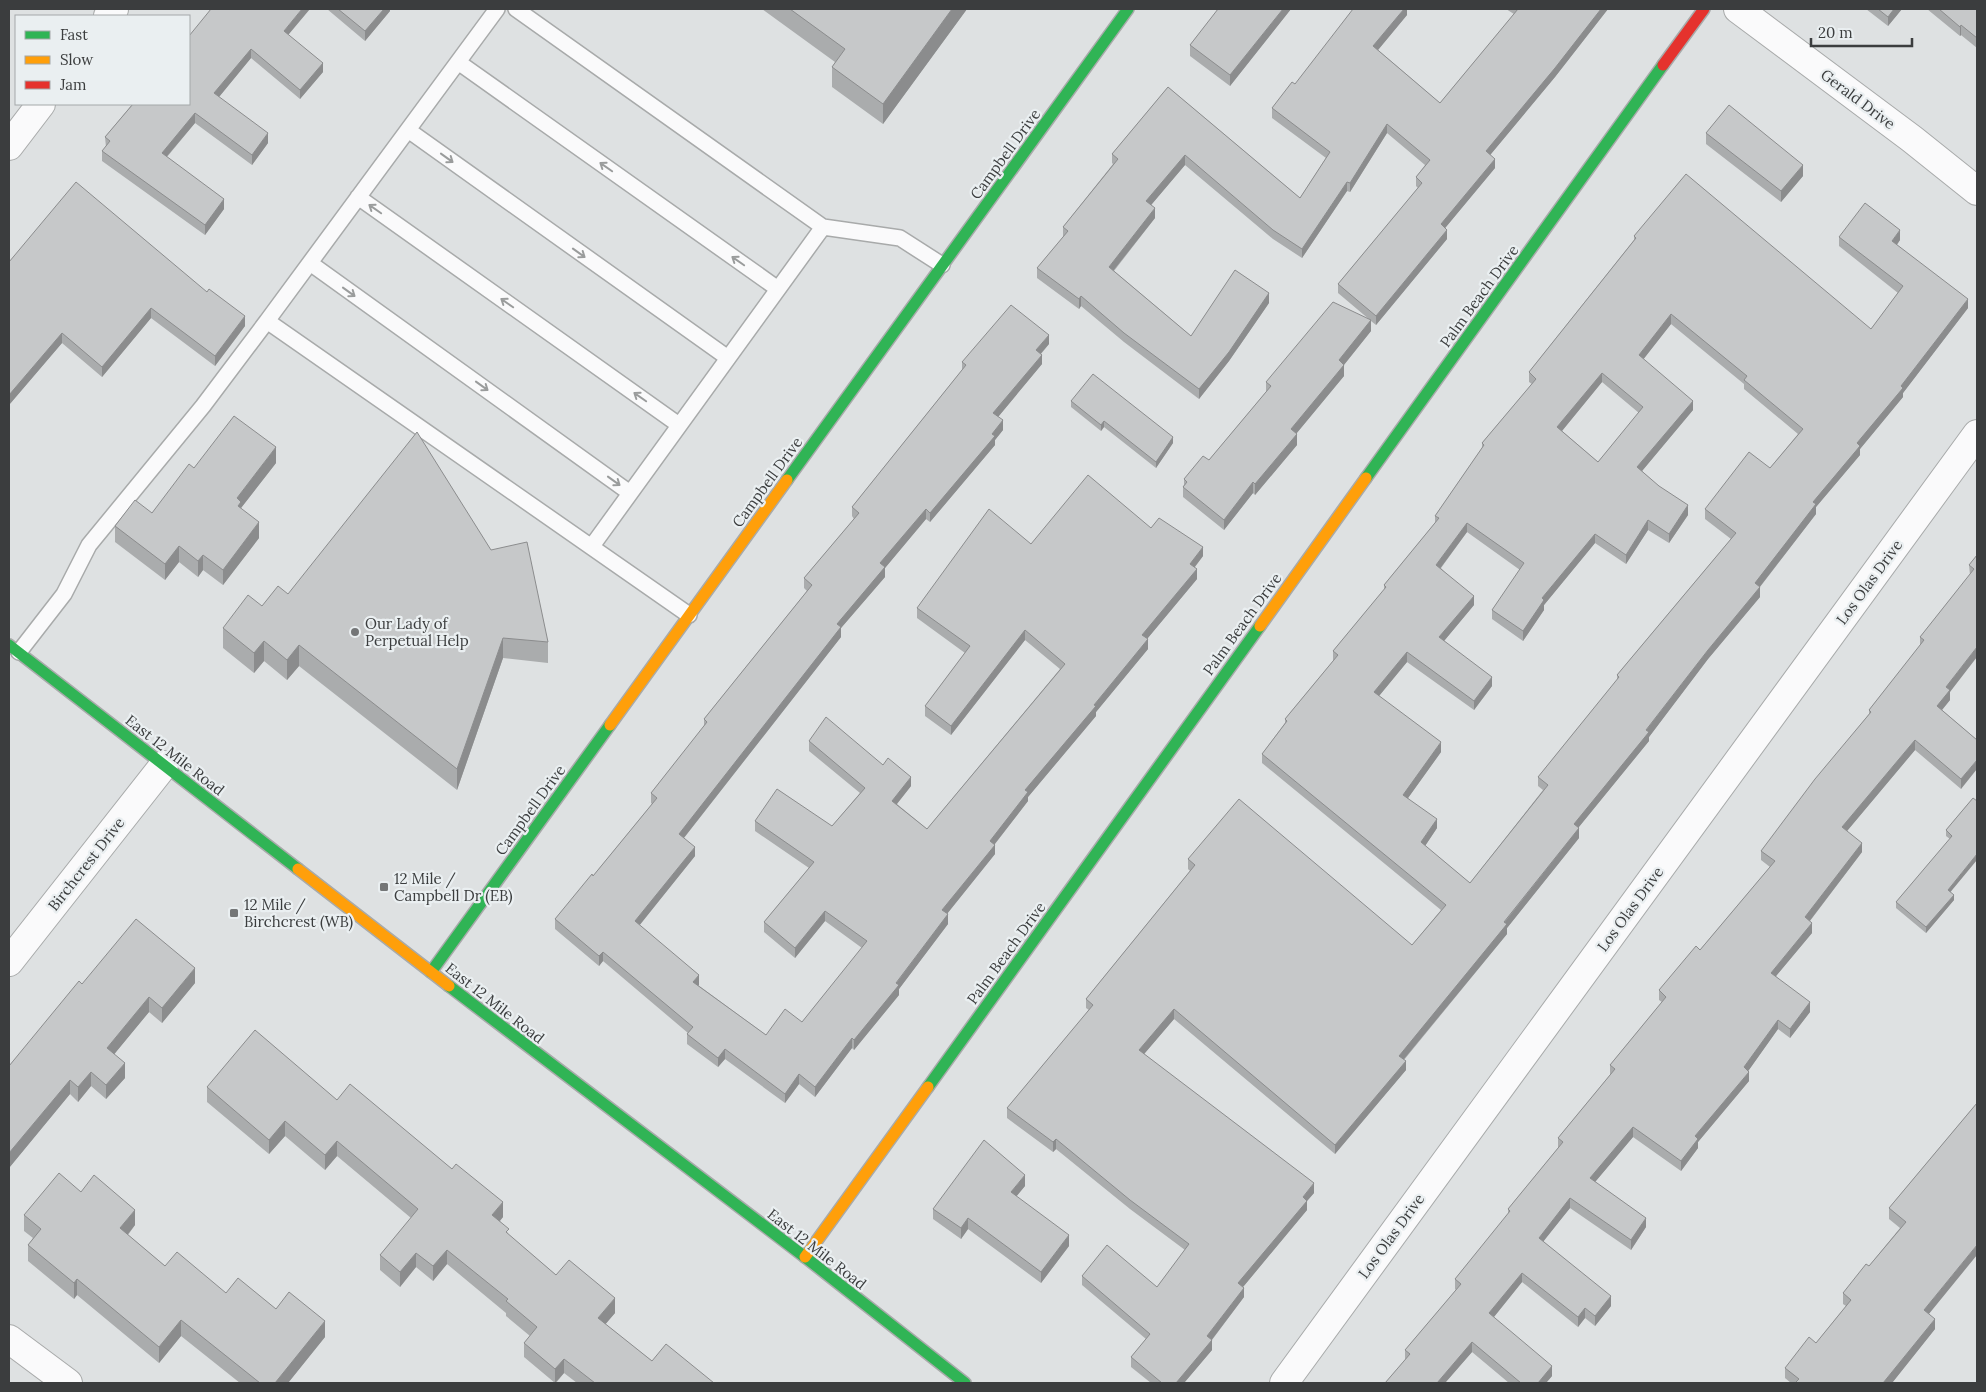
<svg xmlns="http://www.w3.org/2000/svg" width="1986" height="1392" viewBox="0 0 1986 1392" font-family="Lora,serif">
<style>
.lines{fill:none;stroke-linecap:round;stroke-linejoin:round}
.lane-casing{stroke:#a8aaaa;stroke-width:18}
.street-casing{stroke:#a8aaaa;stroke-width:30}
.fast-casing{stroke:#a8aaaa;stroke-width:14}
.slow-casing{stroke:#a8aaaa;stroke-width:14}
.jam-casing{stroke:#a8aaaa;stroke-width:14}
.lane{stroke:#fafafb;stroke-width:15}
.street{stroke:#fafafb;stroke-width:28}
.fast{stroke:#30b455;stroke-width:11}
.slow{stroke:#ff9f0a;stroke-width:11}
.jam{stroke:#e5322d;stroke-width:11}
.wall{fill:#aaacad;fill-rule:evenodd}
.shaded-wall{fill:#8b8c8d}
.building{fill:#c6c8c9;stroke:#8b8c8d;fill-rule:evenodd}
.oneway{stroke:#9a9c9c}
.poi-dot{fill:#747677;stroke:#eaeff1;stroke-width:2}
.labels{text-anchor:middle;dominant-baseline:central;stroke-width:4.5;stroke-linejoin:round;paint-order:stroke}
.street-label{font-size:15px;fill:#3b3d3e;stroke:#eaeff1}
.poi-label{font-size:15px;fill:#3b3d3e;stroke:#eaeff1;text-anchor:start}
</style>
<rect width="100%" height="100%" fill="#dee1e2"/>
<g class="lines">
<defs>
<path id="lane" d="M 516,9 L 823,227
M 458,62 L 778,289
M 408,130 L 728,358
M 358,197 L 679,425
M 310,263 L 630,493
M 267,321 L 497,9
M 592,546 L 823,227 L 900,238 L 942,265
M 19,652 L 64,594 L 89,545 L 203,406 L 267,321 L 689,615"/>
<path id="street" d="M 1738,9 L 1912,139 L 1977,191
M 108,16 L 114,9
M 9,146 L 41,104
M 9,962 L 164,765
M 9,1339 L 68,1383
M 1284,1383 L 1977,434"/>
<path id="fast" d="M 1366,478 L 1663,65
M 787,480 L 1128,9
M 9,645 L 298,869
M 431,972 L 610,725
M 449,986 L 805,1257 L 965,1383
M 928,1087 L 1260,626"/>
<path id="slow" d="M 1260,626 L 1366,478
M 610,725 L 787,480
M 298,869 L 449,986
M 805,1257 L 928,1087"/>
<path id="jam" d="M 1663,65 L 1704,9"/>
</defs>
<use href="#lane" class="lane-casing"/>
<use href="#street" class="street-casing"/>
<use href="#fast" class="fast-casing"/>
<use href="#slow" class="slow-casing"/>
<use href="#jam" class="jam-casing"/>
<use href="#lane" class="lane"/>
<use href="#street" class="street"/>
<use href="#fast" class="fast"/>
<use href="#slow" class="slow"/>
<use href="#jam" class="jam"/>
</g>
<path class="wall" d="M 327,9 L 390,9 L 390,11 L 365,41 Z
M 762,9 L 967,9 L 883,124 L 832,87 L 832,67 L 835,62 Z
M 1217,9 L 1291,9 L 1230,86 L 1190,56 L 1190,45 L 1217,11 Z
M 1407,9 L 1407,15 L 1378,50 L 1440,103 L 1514,14 L 1506,9 L 1608,9 L 1555,77 L 1490,155 L 1495,168 L 1445,228 L 1447,239 L 1376,325 L 1371,321 L 1371,331 L 1344,365 L 1344,376 L 1296,434 L 1297,445 L 1255,495 L 1253,493 L 1224,530 L 1183,497 L 1183,487 L 1184,485 L 1184,479 L 1209,460 L 1266,392 L 1266,382 L 1370,320 L 1338,293 L 1338,284 L 1418,188 L 1416,186 L 1416,177 L 1425,165 L 1387,133 L 1350,192 L 1347,191 L 1302,258 L 1273,239 L 1185,165 L 1151,205 L 1155,218 L 1114,271 L 1191,336 L 1269,303 L 1229,361 L 1199,399 L 1124,342 L 1081,306 L 1079,309 L 1037,278 L 1037,268 L 1063,237 L 1063,227 L 1113,164 L 1112,163 L 1112,154 L 1168,87 L 1300,198 L 1326,158 L 1272,118 L 1272,108 L 1295,84 Z
M 1866,9 L 1902,9 L 1888,26 Z
M 1927,9 L 1977,9 L 1977,48 L 1961,35 L 1960,36 Z
M 289,35 L 323,72 L 300,99 L 251,58 L 219,97 L 268,143 L 252,165 L 195,123 L 167,157 L 224,209 L 205,235 L 102,161 L 102,151 L 106,147 L 105,137 L 189,36 Z
M 1706,133 L 1803,176 L 1781,202 L 1706,144 Z
M 1634,236 L 1871,329 L 1898,293 L 1839,246 L 1839,237 L 1900,240 L 1897,245 L 1968,308 L 1903,393 L 1903,397 L 1860,449 L 1860,455 L 1816,507 L 1816,514 L 1760,587 L 1760,597 L 1708,659 L 1649,737 L 1649,741 L 1578,828 L 1579,838 L 1507,928 L 1507,934 L 1404,1060 L 1406,1070 L 1335,1154 L 1174,1019 L 1144,1054 L 1314,1193 L 1307,1201 L 1307,1210 L 1243,1287 L 1244,1297 L 1212,1340 L 1212,1350 L 1184,1383 L 1151,1383 L 1131,1367 L 1131,1357 L 1146,1339 L 1082,1285 L 1082,1276 L 1157,1287 L 1185,1250 L 1130,1209 L 1056,1149 L 1053,1152 L 1007,1118 L 1007,1108 L 1089,1010 L 1086,1008 L 1086,999 L 1190,871 L 1188,869 L 1188,859 L 1412,945 L 1441,910 L 1262,763 L 1262,754 L 1285,723 L 1285,719 L 1333,661 L 1333,651 L 1384,590 L 1384,585 L 1435,523 L 1435,516 L 1482,448 L 1482,443 L 1532,384 L 1529,382 L 1529,372 L 1634,240 ZM 1671,324 L 1744,384 L 1744,389 L 1798,434 L 1770,468 L 1705,509 L 1705,519 L 1731,539 L 1617,675 L 1617,680 L 1538,777 L 1538,786 L 1543,790 L 1470,883 L 1425,846 L 1437,828 L 1408,798 L 1441,752 L 1379,696 L 1407,662 L 1474,710 L 1492,686 L 1444,641 L 1474,605 L 1441,568 L 1467,532 L 1520,570 L 1492,610 L 1492,619 L 1523,641 L 1544,610 L 1544,605 L 1595,543 L 1626,564 L 1648,530 L 1669,543 L 1688,515 L 1642,471 L 1693,410 L 1643,359 ZM 1602,382 L 1639,413 L 1598,462 L 1562,431 Z
M 9,262 L 245,326 L 215,366 L 151,318 L 102,377 L 62,343 L 9,405 Z
M 1049,344 L 1041,354 L 1042,364 L 998,417 L 1003,430 L 995,440 L 995,445 L 930,522 L 926,519 L 885,568 L 885,577 L 841,628 L 841,637 L 684,838 L 695,856 L 639,925 L 699,985 L 698,985 L 766,1035 L 802,1022 L 862,948 L 825,921 L 795,958 L 764,932 L 764,922 L 809,868 L 755,831 L 755,821 L 832,826 L 860,793 L 809,751 L 809,741 L 883,765 L 911,786 L 897,804 L 927,829 L 1060,669 L 1025,640 L 951,735 L 925,716 L 925,706 L 965,653 L 917,618 L 917,608 L 1031,544 L 1151,528 L 1203,556 L 1195,567 L 1197,579 L 1147,639 L 1148,649 L 1096,712 L 1096,716 L 1028,797 L 1028,801 L 995,844 L 995,854 L 947,914 L 948,924 L 899,989 L 899,995 L 854,1050 L 852,1048 L 815,1097 L 799,1084 L 785,1103 L 725,1059 L 718,1067 L 687,1044 L 687,1034 L 688,1033 L 603,961 L 599,966 L 555,929 L 555,919 L 593,876 L 652,804 L 651,803 L 651,793 L 704,727 L 704,719 L 807,591 L 804,588 L 804,578 L 854,519 L 852,516 L 852,507 L 962,370 L 962,362 Z
M 1071,401 L 1173,443 L 1156,468 L 1104,427 L 1101,431 L 1071,407 Z
M 276,463 L 241,508 L 259,538 L 223,585 L 203,570 L 198,577 L 179,562 L 165,580 L 115,542 L 115,526 L 152,513 L 194,468 Z
M 1977,555 L 1950,692 L 1950,700 L 1942,710 L 1977,740 L 1961,789 L 1915,750 L 1847,831 L 1862,852 L 1810,921 L 1812,933 L 1776,976 L 1810,1012 L 1790,1038 L 1778,1029 L 1748,1071 L 1749,1081 L 1698,1142 L 1698,1148 L 1681,1171 L 1633,1137 L 1595,1182 L 1646,1227 L 1631,1250 L 1570,1208 L 1543,1241 L 1611,1306 L 1595,1326 L 1585,1318 L 1578,1327 L 1522,1282 L 1494,1317 L 1552,1376 L 1546,1383 L 1509,1383 L 1472,1352 L 1445,1383 L 1385,1383 L 1405,1360 L 1405,1350 L 1456,1290 L 1455,1289 L 1455,1279 L 1508,1215 L 1508,1209 L 1558,1148 L 1558,1138 L 1610,1075 L 1610,1065 L 1662,1002 L 1659,1000 L 1659,990 L 1700,950 L 1770,867 L 1761,860 L 1761,851 L 1869,714 L 1869,710 L 1920,646 L 1920,637 L 1970,575 L 1969,565 Z
M 288,594 L 548,642 L 548,663 L 503,658 L 457,790 L 299,666 L 287,680 L 264,661 L 254,673 L 223,648 L 223,628 L 262,606 Z
M 1973,798 L 1950,892 L 1954,900 L 1926,933 L 1896,908 L 1896,902 L 1950,839 L 1946,836 L 1946,830 Z
M 195,983 L 162,1023 L 149,1012 L 114,1054 L 125,1078 L 106,1099 L 91,1086 L 78,1102 L 70,1094 L 9,1168 L 9,1066 L 82,984 Z
M 207,1087 L 337,1100 L 503,1217 L 500,1221 L 509,1235 L 556,1275 L 615,1313 L 605,1324 L 652,1361 L 714,1383 L 577,1383 L 564,1373 L 556,1383 L 555,1383 L 524,1357 L 524,1343 L 530,1336 L 506,1316 L 506,1313 L 447,1264 L 433,1281 L 416,1267 L 400,1287 L 380,1270 L 380,1255 L 411,1218 L 337,1156 L 325,1170 L 285,1136 L 269,1154 L 207,1102 Z
M 1977,1103 L 1929,1314 L 1935,1329 L 1892,1383 L 1791,1383 L 1785,1378 L 1785,1368 L 1816,1343 L 1846,1306 L 1843,1304 L 1843,1293 L 1869,1266 L 1900,1228 L 1889,1219 L 1889,1208 Z
M 1025,1186 L 1016,1196 L 1069,1246 L 1041,1283 L 968,1229 L 961,1239 L 933,1219 L 933,1209 Z
M 81,1192 L 135,1225 L 128,1235 L 165,1266 L 226,1293 L 276,1309 L 325,1337 L 288,1383 L 240,1383 L 181,1336 L 159,1363 L 77,1295 L 74,1299 L 28,1261 L 28,1245 L 33,1238 L 24,1231 L 24,1215 Z"/>
<path class="shaded-wall" d="M 302,9 L 310,9 L 284,40 L 284,31 Z
M 384,9 L 390,9 L 390,11 L 365,41 L 365,31 Z
M 952,9 L 967,9 L 883,124 L 883,104 Z
M 1283,9 L 1291,9 L 1230,86 L 1230,75 Z
M 1404,9 L 1407,9 L 1407,15 L 1373,56 L 1373,46 Z
M 1601,9 L 1608,9 L 1555,77 L 1486,160 L 1486,151 Z
M 1894,9 L 1902,9 L 1888,26 L 1888,17 Z
M 1961,25 L 1961,35 L 1960,36 L 1960,27 Z
M 251,49 L 251,58 L 214,103 L 214,93 Z
M 323,63 L 323,72 L 300,99 L 300,90 Z
M 195,113 L 195,123 L 162,162 L 162,153 Z
M 1387,124 L 1387,133 L 1350,192 L 1350,183 Z
M 268,133 L 268,143 L 252,165 L 252,155 Z
M 1185,155 L 1185,165 L 1146,211 L 1146,201 Z
M 1495,159 L 1495,168 L 1441,233 L 1441,224 Z
M 1803,165 L 1803,176 L 1781,202 L 1781,191 Z
M 1347,182 L 1347,191 L 1302,258 L 1302,249 Z
M 224,199 L 224,209 L 205,235 L 205,225 Z
M 1155,208 L 1155,218 L 1109,276 L 1109,267 Z
M 1447,230 L 1447,239 L 1376,325 L 1376,316 Z
M 1900,230 L 1900,240 L 1892,251 L 1892,241 Z
M 1269,293 L 1269,303 L 1229,361 L 1199,399 L 1199,389 Z
M 1081,296 L 1081,306 L 1079,309 L 1079,299 Z
M 1968,299 L 1968,308 L 1903,393 L 1903,397 L 1860,449 L 1860,455 L 1816,507 L 1816,514 L 1755,593 L 1755,583 L 1813,502 L 1857,443 Z
M 151,308 L 151,318 L 102,377 L 102,367 Z
M 1671,314 L 1671,324 L 1639,365 L 1639,355 Z
M 245,316 L 245,326 L 215,366 L 215,356 Z
M 1371,320 L 1371,331 L 1339,371 L 1339,360 Z
M 62,333 L 62,343 L 9,405 L 9,395 Z
M 1049,335 L 1049,344 L 1036,359 L 1036,350 Z
M 1042,355 L 1042,364 L 993,423 L 993,413 Z
M 1344,365 L 1344,376 L 1291,440 L 1291,429 Z
M 1602,373 L 1602,382 L 1557,437 L 1557,427 Z
M 1693,401 L 1693,410 L 1637,477 L 1637,467 Z
M 1003,420 L 1003,430 L 995,440 L 995,445 L 930,522 L 930,513 Z
M 1104,421 L 1104,427 L 1101,431 L 1101,425 Z
M 1297,434 L 1297,445 L 1255,495 L 1255,484 Z
M 1173,437 L 1173,443 L 1156,468 L 1156,462 Z
M 276,447 L 276,463 L 241,508 L 241,518 L 237,498 Z
M 1253,482 L 1253,493 L 1224,530 L 1224,520 Z
M 1688,505 L 1688,515 L 1669,543 L 1669,534 Z
M 926,509 L 926,519 L 885,568 L 885,577 L 841,628 L 841,637 L 679,844 L 679,834 L 837,624 L 880,563 Z
M 1648,520 L 1648,530 L 1626,564 L 1626,555 Z
M 259,522 L 259,538 L 223,585 L 223,570 Z
M 1467,523 L 1467,532 L 1436,574 L 1436,565 Z
M 1595,534 L 1595,543 L 1544,605 L 1544,610 L 1523,641 L 1523,631 L 1542,598 Z
M 179,546 L 179,562 L 165,580 L 165,564 Z
M 1203,547 L 1203,556 L 1190,573 L 1190,564 Z
M 203,555 L 203,570 L 198,577 L 198,561 Z
M 1197,569 L 1197,579 L 1142,645 L 1142,635 Z
M 1760,587 L 1760,597 L 1708,659 L 1649,737 L 1649,741 L 1574,833 L 1574,824 L 1708,650 Z
M 1474,596 L 1474,605 L 1439,647 L 1439,637 Z
M 1025,630 L 1025,640 L 951,735 L 951,726 Z
M 503,638 L 503,658 L 457,790 L 457,769 Z
M 1148,639 L 1148,649 L 1096,712 L 1096,716 L 1028,797 L 1028,801 L 990,850 L 990,841 L 1025,790 Z
M 264,641 L 264,661 L 254,673 L 254,653 Z
M 299,645 L 299,666 L 287,680 L 287,660 Z
M 1977,647 L 1977,657 L 1950,692 L 1950,700 L 1937,716 L 1937,706 L 1946,687 Z
M 1407,652 L 1407,662 L 1374,702 L 1374,692 Z
M 1492,677 L 1492,686 L 1474,710 L 1474,701 Z
M 1915,740 L 1915,750 L 1842,837 L 1842,827 Z
M 1441,742 L 1441,752 L 1403,805 L 1403,795 Z
M 1977,760 L 1977,769 L 1961,789 L 1961,779 Z
M 911,777 L 911,786 L 892,810 L 892,801 Z
M 1437,819 L 1437,828 L 1421,852 L 1421,842 Z
M 1579,828 L 1579,838 L 1507,928 L 1507,934 L 1399,1065 L 1399,1056 Z
M 1862,843 L 1862,852 L 1805,927 L 1805,917 Z
M 995,845 L 995,854 L 942,920 L 942,910 Z
M 695,847 L 695,856 L 635,931 L 635,921 Z
M 1977,854 L 1977,860 L 1948,895 L 1948,890 Z
M 1954,895 L 1954,900 L 1926,933 L 1926,927 Z
M 825,911 L 825,921 L 795,958 L 795,948 Z
M 948,914 L 948,924 L 899,989 L 899,995 L 854,1050 L 854,1040 Z
M 1812,923 L 1812,933 L 1771,982 L 1771,973 Z
M 603,952 L 603,961 L 599,966 L 599,956 Z
M 195,968 L 195,983 L 162,1023 L 162,1008 Z
M 699,975 L 699,985 L 693,991 L 693,982 Z
M 149,997 L 149,1012 L 107,1063 L 107,1048 Z
M 1810,1002 L 1810,1012 L 1790,1038 L 1790,1029 Z
M 1174,1009 L 1174,1019 L 1139,1060 L 1139,1050 Z
M 1778,1020 L 1778,1029 L 1744,1077 L 1744,1067 Z
M 852,1038 L 852,1048 L 815,1097 L 815,1087 Z
M 725,1049 L 725,1059 L 718,1067 L 718,1058 Z
M 1406,1061 L 1406,1070 L 1335,1154 L 1335,1145 Z
M 125,1063 L 125,1078 L 106,1099 L 106,1085 Z
M 91,1072 L 91,1086 L 78,1102 L 78,1087 Z
M 1749,1072 L 1749,1081 L 1698,1142 L 1698,1148 L 1681,1171 L 1681,1161 L 1695,1136 Z
M 799,1074 L 799,1084 L 785,1103 L 785,1094 Z
M 70,1080 L 70,1094 L 9,1168 L 9,1153 Z
M 285,1121 L 285,1136 L 269,1154 L 269,1140 Z
M 1633,1127 L 1633,1137 L 1590,1188 L 1590,1178 Z
M 1056,1139 L 1056,1149 L 1053,1152 L 1053,1142 Z
M 337,1141 L 337,1156 L 325,1170 L 325,1155 Z
M 1025,1175 L 1025,1186 L 1011,1203 L 1011,1192 Z
M 1314,1183 L 1314,1193 L 1307,1201 L 1307,1210 L 1238,1293 L 1238,1283 Z
M 1570,1198 L 1570,1208 L 1539,1247 L 1539,1238 Z
M 503,1202 L 503,1217 L 492,1230 L 492,1215 Z
M 135,1210 L 135,1225 L 120,1244 L 120,1228 Z
M 968,1218 L 968,1229 L 961,1239 L 961,1228 Z
M 1646,1218 L 1646,1227 L 1631,1250 L 1631,1240 Z
M 1069,1235 L 1069,1246 L 1041,1283 L 1041,1272 Z
M 1977,1245 L 1977,1255 L 1924,1320 L 1924,1310 Z
M 447,1250 L 447,1264 L 433,1281 L 433,1266 Z
M 416,1253 L 416,1267 L 400,1287 L 400,1272 Z
M 1522,1273 L 1522,1282 L 1489,1323 L 1489,1313 Z
M 77,1279 L 77,1295 L 74,1299 L 74,1283 Z
M 1244,1288 L 1244,1297 L 1207,1346 L 1207,1336 Z
M 1611,1296 L 1611,1306 L 1595,1326 L 1595,1316 Z
M 615,1298 L 615,1313 L 598,1333 L 598,1318 Z
M 1585,1308 L 1585,1318 L 1578,1327 L 1578,1317 Z
M 1935,1319 L 1935,1329 L 1892,1383 L 1883,1383 Z
M 181,1320 L 181,1336 L 159,1363 L 159,1347 Z
M 325,1321 L 325,1337 L 288,1383 L 275,1383 Z
M 1212,1340 L 1212,1350 L 1184,1383 L 1176,1383 Z
M 1472,1342 L 1472,1352 L 1445,1383 L 1437,1383 Z
M 564,1359 L 564,1373 L 555,1383 L 555,1369 Z
M 1552,1366 L 1552,1376 L 1546,1383 L 1538,1383 Z"/>
<path class="building" d="M 211,9 L 302,9 L 284,31 L 323,63 L 300,90 L 251,49 L 214,93 L 268,133 L 252,155 L 195,113 L 162,153 L 224,199 L 205,225 L 102,151 L 110,141 L 105,137 L 133,104 L 189,104 L 189,36 Z
M 338,9 L 384,9 L 365,31 Z
M 790,9 L 952,9 L 883,104 L 832,67 L 845,49 Z
M 1218,9 L 1283,9 L 1230,75 L 1190,45 Z
M 1353,9 L 1404,9 L 1373,46 L 1440,103 L 1518,9 L 1601,9 L 1555,68 L 1486,151 L 1495,159 L 1441,224 L 1447,230 L 1376,316 L 1338,284 L 1422,183 L 1416,177 L 1430,160 L 1387,124 L 1350,183 L 1347,182 L 1302,249 L 1273,230 L 1185,155 L 1146,201 L 1155,208 L 1109,267 L 1191,336 L 1235,270 L 1269,293 L 1229,352 L 1199,389 L 1124,333 L 1081,296 L 1079,299 L 1037,268 L 1068,231 L 1063,227 L 1118,159 L 1112,154 L 1168,87 L 1300,198 L 1330,152 L 1272,108 L 1292,82 L 1295,84 Z
M 1878,9 L 1894,9 L 1888,17 Z
M 1939,9 L 1977,9 L 1977,38 L 1961,25 L 1960,27 Z
M 1729,105 L 1803,165 L 1781,191 L 1706,133 Z
M 1686,174 L 1871,329 L 1903,286 L 1839,237 L 1865,203 L 1900,230 L 1892,241 L 1968,299 L 1901,386 L 1903,388 L 1857,443 L 1860,446 L 1813,502 L 1816,504 L 1755,583 L 1760,587 L 1708,650 L 1646,730 L 1649,732 L 1574,824 L 1579,828 L 1504,922 L 1507,924 L 1399,1056 L 1406,1061 L 1335,1145 L 1174,1009 L 1139,1050 L 1314,1183 L 1303,1197 L 1307,1201 L 1238,1283 L 1244,1288 L 1207,1336 L 1212,1340 L 1176,1383 L 1162,1383 L 1131,1357 L 1150,1334 L 1082,1276 L 1107,1245 L 1157,1287 L 1189,1244 L 1130,1200 L 1056,1139 L 1053,1142 L 1007,1108 L 1093,1005 L 1086,999 L 1195,865 L 1188,859 L 1239,799 L 1412,945 L 1446,905 L 1262,754 L 1287,721 L 1285,719 L 1338,655 L 1333,651 L 1386,587 L 1384,585 L 1439,518 L 1435,516 L 1484,445 L 1482,443 L 1536,379 L 1529,372 L 1636,238 L 1634,236 ZM 1671,314 L 1747,376 L 1744,380 L 1803,429 L 1770,468 L 1749,452 L 1705,509 L 1736,533 L 1617,675 L 1619,677 L 1538,777 L 1548,785 L 1470,883 L 1421,842 L 1437,819 L 1403,795 L 1441,742 L 1374,692 L 1407,652 L 1474,701 L 1492,677 L 1439,637 L 1474,596 L 1436,565 L 1467,523 L 1524,563 L 1492,610 L 1523,631 L 1544,600 L 1542,598 L 1595,534 L 1626,555 L 1648,520 L 1669,534 L 1688,505 L 1659,486 L 1637,467 L 1693,401 L 1639,355 ZM 1602,373 L 1643,407 L 1598,462 L 1557,427 Z
M 76,182 L 207,292 L 209,289 L 245,316 L 215,356 L 151,308 L 102,367 L 62,333 L 9,395 L 9,262 Z
M 1333,302 L 1371,320 L 1339,360 L 1344,365 L 1291,429 L 1297,434 L 1255,484 L 1253,482 L 1224,520 L 1183,487 L 1187,482 L 1184,479 L 1203,456 L 1209,460 L 1271,386 L 1266,382 Z
M 1011,305 L 1049,335 L 1036,350 L 1042,355 L 993,413 L 1003,420 L 992,434 L 995,436 L 930,513 L 926,509 L 880,563 L 885,567 L 837,624 L 841,627 L 679,834 L 695,847 L 635,921 L 699,975 L 693,982 L 766,1035 L 785,1009 L 802,1022 L 867,941 L 825,911 L 795,948 L 764,922 L 814,862 L 755,821 L 777,789 L 832,826 L 865,788 L 809,741 L 826,717 L 883,765 L 888,758 L 911,777 L 892,801 L 927,829 L 1065,664 L 1025,630 L 951,726 L 925,706 L 970,646 L 917,608 L 989,509 L 1031,544 L 1088,475 L 1151,528 L 1159,518 L 1203,547 L 1190,564 L 1197,569 L 1142,635 L 1148,639 L 1094,705 L 1096,706 L 1025,790 L 1028,792 L 990,841 L 995,845 L 942,910 L 948,914 L 896,983 L 899,985 L 854,1040 L 852,1038 L 815,1087 L 799,1074 L 785,1094 L 725,1049 L 718,1058 L 687,1034 L 693,1027 L 603,952 L 599,956 L 555,919 L 592,874 L 593,876 L 657,798 L 651,793 L 707,722 L 704,719 L 812,585 L 804,578 L 859,513 L 852,507 L 966,365 L 962,362 Z
M 1093,374 L 1173,437 L 1156,462 L 1104,421 L 1101,425 L 1071,401 Z
M 234,416 L 276,447 L 237,498 L 241,502 L 238,506 L 259,522 L 223,570 L 203,555 L 198,561 L 179,546 L 165,564 L 115,526 L 135,500 L 152,513 L 189,464 L 194,468 Z
M 417,432 L 491,550 L 527,542 L 548,642 L 503,638 L 457,769 L 299,645 L 287,660 L 264,641 L 254,653 L 223,628 L 248,595 L 262,606 L 278,586 L 288,594 Z
M 1977,555 L 1977,647 L 1946,687 L 1950,690 L 1937,706 L 1977,740 L 1977,760 L 1961,779 L 1915,740 L 1842,827 L 1862,843 L 1805,917 L 1812,923 L 1771,973 L 1810,1002 L 1790,1029 L 1778,1020 L 1744,1067 L 1749,1072 L 1695,1136 L 1698,1139 L 1681,1161 L 1633,1127 L 1590,1178 L 1646,1218 L 1631,1240 L 1570,1198 L 1539,1238 L 1611,1296 L 1595,1316 L 1585,1308 L 1578,1317 L 1522,1273 L 1489,1313 L 1552,1366 L 1538,1383 L 1521,1383 L 1472,1342 L 1437,1383 L 1385,1383 L 1410,1354 L 1405,1350 L 1461,1284 L 1455,1279 L 1510,1211 L 1508,1209 L 1563,1142 L 1558,1138 L 1615,1069 L 1610,1065 L 1666,997 L 1659,990 L 1696,946 L 1700,950 L 1775,861 L 1761,851 L 1815,779 L 1871,712 L 1869,710 L 1924,640 L 1920,637 L 1974,569 L 1969,565 Z
M 1973,798 L 1977,801 L 1977,854 L 1948,890 L 1954,895 L 1926,927 L 1896,902 L 1952,836 L 1946,830 Z
M 136,919 L 195,968 L 162,1008 L 149,997 L 107,1048 L 125,1063 L 106,1085 L 91,1072 L 78,1087 L 70,1080 L 9,1153 L 9,1066 L 79,981 L 82,984 Z
M 255,1030 L 337,1100 L 350,1084 L 452,1169 L 456,1164 L 503,1202 L 492,1215 L 509,1229 L 506,1232 L 556,1275 L 569,1260 L 615,1298 L 598,1318 L 652,1361 L 666,1344 L 714,1383 L 595,1383 L 564,1359 L 555,1369 L 524,1343 L 537,1327 L 506,1301 L 508,1299 L 447,1250 L 433,1266 L 416,1253 L 400,1272 L 380,1255 L 418,1209 L 337,1141 L 325,1155 L 285,1121 L 269,1140 L 207,1087 Z
M 1977,1103 L 1977,1245 L 1924,1310 L 1935,1319 L 1883,1383 L 1795,1383 L 1799,1379 L 1785,1368 L 1809,1337 L 1816,1343 L 1851,1300 L 1843,1293 L 1866,1264 L 1869,1266 L 1906,1222 L 1889,1208 Z
M 984,1140 L 1025,1175 L 1011,1192 L 1069,1235 L 1041,1272 L 968,1218 L 961,1228 L 933,1209 Z
M 59,1173 L 81,1192 L 94,1175 L 135,1210 L 120,1228 L 165,1266 L 177,1252 L 226,1293 L 238,1278 L 276,1309 L 289,1292 L 325,1321 L 275,1383 L 260,1383 L 181,1320 L 159,1347 L 77,1279 L 74,1283 L 28,1245 L 41,1229 L 24,1215 Z"/>
<defs><path id="oneway-shaft" d="M-6 0H5M1.5-3L5.5 0L1.5 3" fill="none" stroke-width="1.6" stroke-linecap="round" stroke-linejoin="round" transform="scale(1.25)"/></defs>
<g class="oneway">
<use href="#oneway-shaft" transform="translate(447 158) rotate(36)"/>
<use href="#oneway-shaft" transform="translate(606 167) rotate(-145)"/>
<use href="#oneway-shaft" transform="translate(375 209) rotate(-145)"/>
<use href="#oneway-shaft" transform="translate(579 253) rotate(36)"/>
<use href="#oneway-shaft" transform="translate(738 261) rotate(-145)"/>
<use href="#oneway-shaft" transform="translate(349 292) rotate(36)"/>
<use href="#oneway-shaft" transform="translate(507 303) rotate(-145)"/>
<use href="#oneway-shaft" transform="translate(482 386) rotate(36)"/>
<use href="#oneway-shaft" transform="translate(640 397) rotate(-145)"/>
<use href="#oneway-shaft" transform="translate(614 481) rotate(36)"/>
</g>
<g class="poi-dot">
<circle cx="355" cy="632" r="5"/>
<rect x="379" y="882" width="10" height="10" rx="2.5"/>
<rect x="229" y="908" width="10" height="10" rx="2.5"/>
</g>
<g class="labels">
<g class="street-label">
<text transform="translate(1858 99) rotate(37)">Gerald Drive</text>
<text transform="translate(1005 154) rotate(-54)">Campbell Drive</text>
<text transform="translate(1479 296) rotate(-54)">Palm Beach Drive</text>
<text transform="translate(767 482) rotate(-54)">Campbell Drive</text>
<text transform="translate(1869 582) rotate(-54)">Los Olas Drive</text>
<text transform="translate(1242 624) rotate(-54)">Palm Beach Drive</text>
<text transform="translate(175 755) rotate(38)">East 12 Mile Road</text>
<text transform="translate(530 810) rotate(-54)">Campbell Drive</text>
<text transform="translate(86 864) rotate(-52)">Birchcrest Drive</text>
<text transform="translate(1630 909) rotate(-54)">Los Olas Drive</text>
<text transform="translate(1006 953) rotate(-54)">Palm Beach Drive</text>
<text transform="translate(495 1003) rotate(38)">East 12 Mile Road</text>
<text transform="translate(1391 1236) rotate(-54)">Los Olas Drive</text>
<text transform="translate(817 1249) rotate(38)">East 12 Mile Road</text>
</g>
<g class="poi-label">
<text x="365" y="623">Our Lady of<tspan x="365" dy="17">Perpetual Help</tspan></text>
<text x="394" y="878">12 Mile /<tspan x="394" dy="17">Campbell Dr (EB)</tspan></text>
<text x="244" y="904">12 Mile /<tspan x="244" dy="17">Birchcrest (WB)</tspan></text>
</g>
</g>
<rect width="1986" height="1392" fill="none" stroke="#3b3d3e" stroke-width="20"/>
<rect x="15" y="15" width="175" height="90" fill="#eaeff1" stroke="#a4a8a9"/>
<rect x="25" y="31" width="25" height="8" fill="#30b455" stroke="#a4a8a9"/>
<text x="60" y="40" font-size="15" fill="#3b3d3e">Fast</text>
<rect x="25" y="56" width="25" height="8" fill="#ff9f0a" stroke="#a4a8a9"/>
<text x="60" y="65" font-size="15" fill="#3b3d3e">Slow</text>
<rect x="25" y="81" width="25" height="8" fill="#e5322d" stroke="#a4a8a9"/>
<text x="60" y="90" font-size="15" fill="#3b3d3e">Jam</text>
<path d="M1811 38v8h101v-8" fill="none" stroke="#3b3d3e" stroke-width="2.5"/>
<text x="1818" y="38" font-size="15" fill="#3b3d3e" stroke="#eaeff1" stroke-width="4" paint-order="stroke">20 m</text>
</svg>
